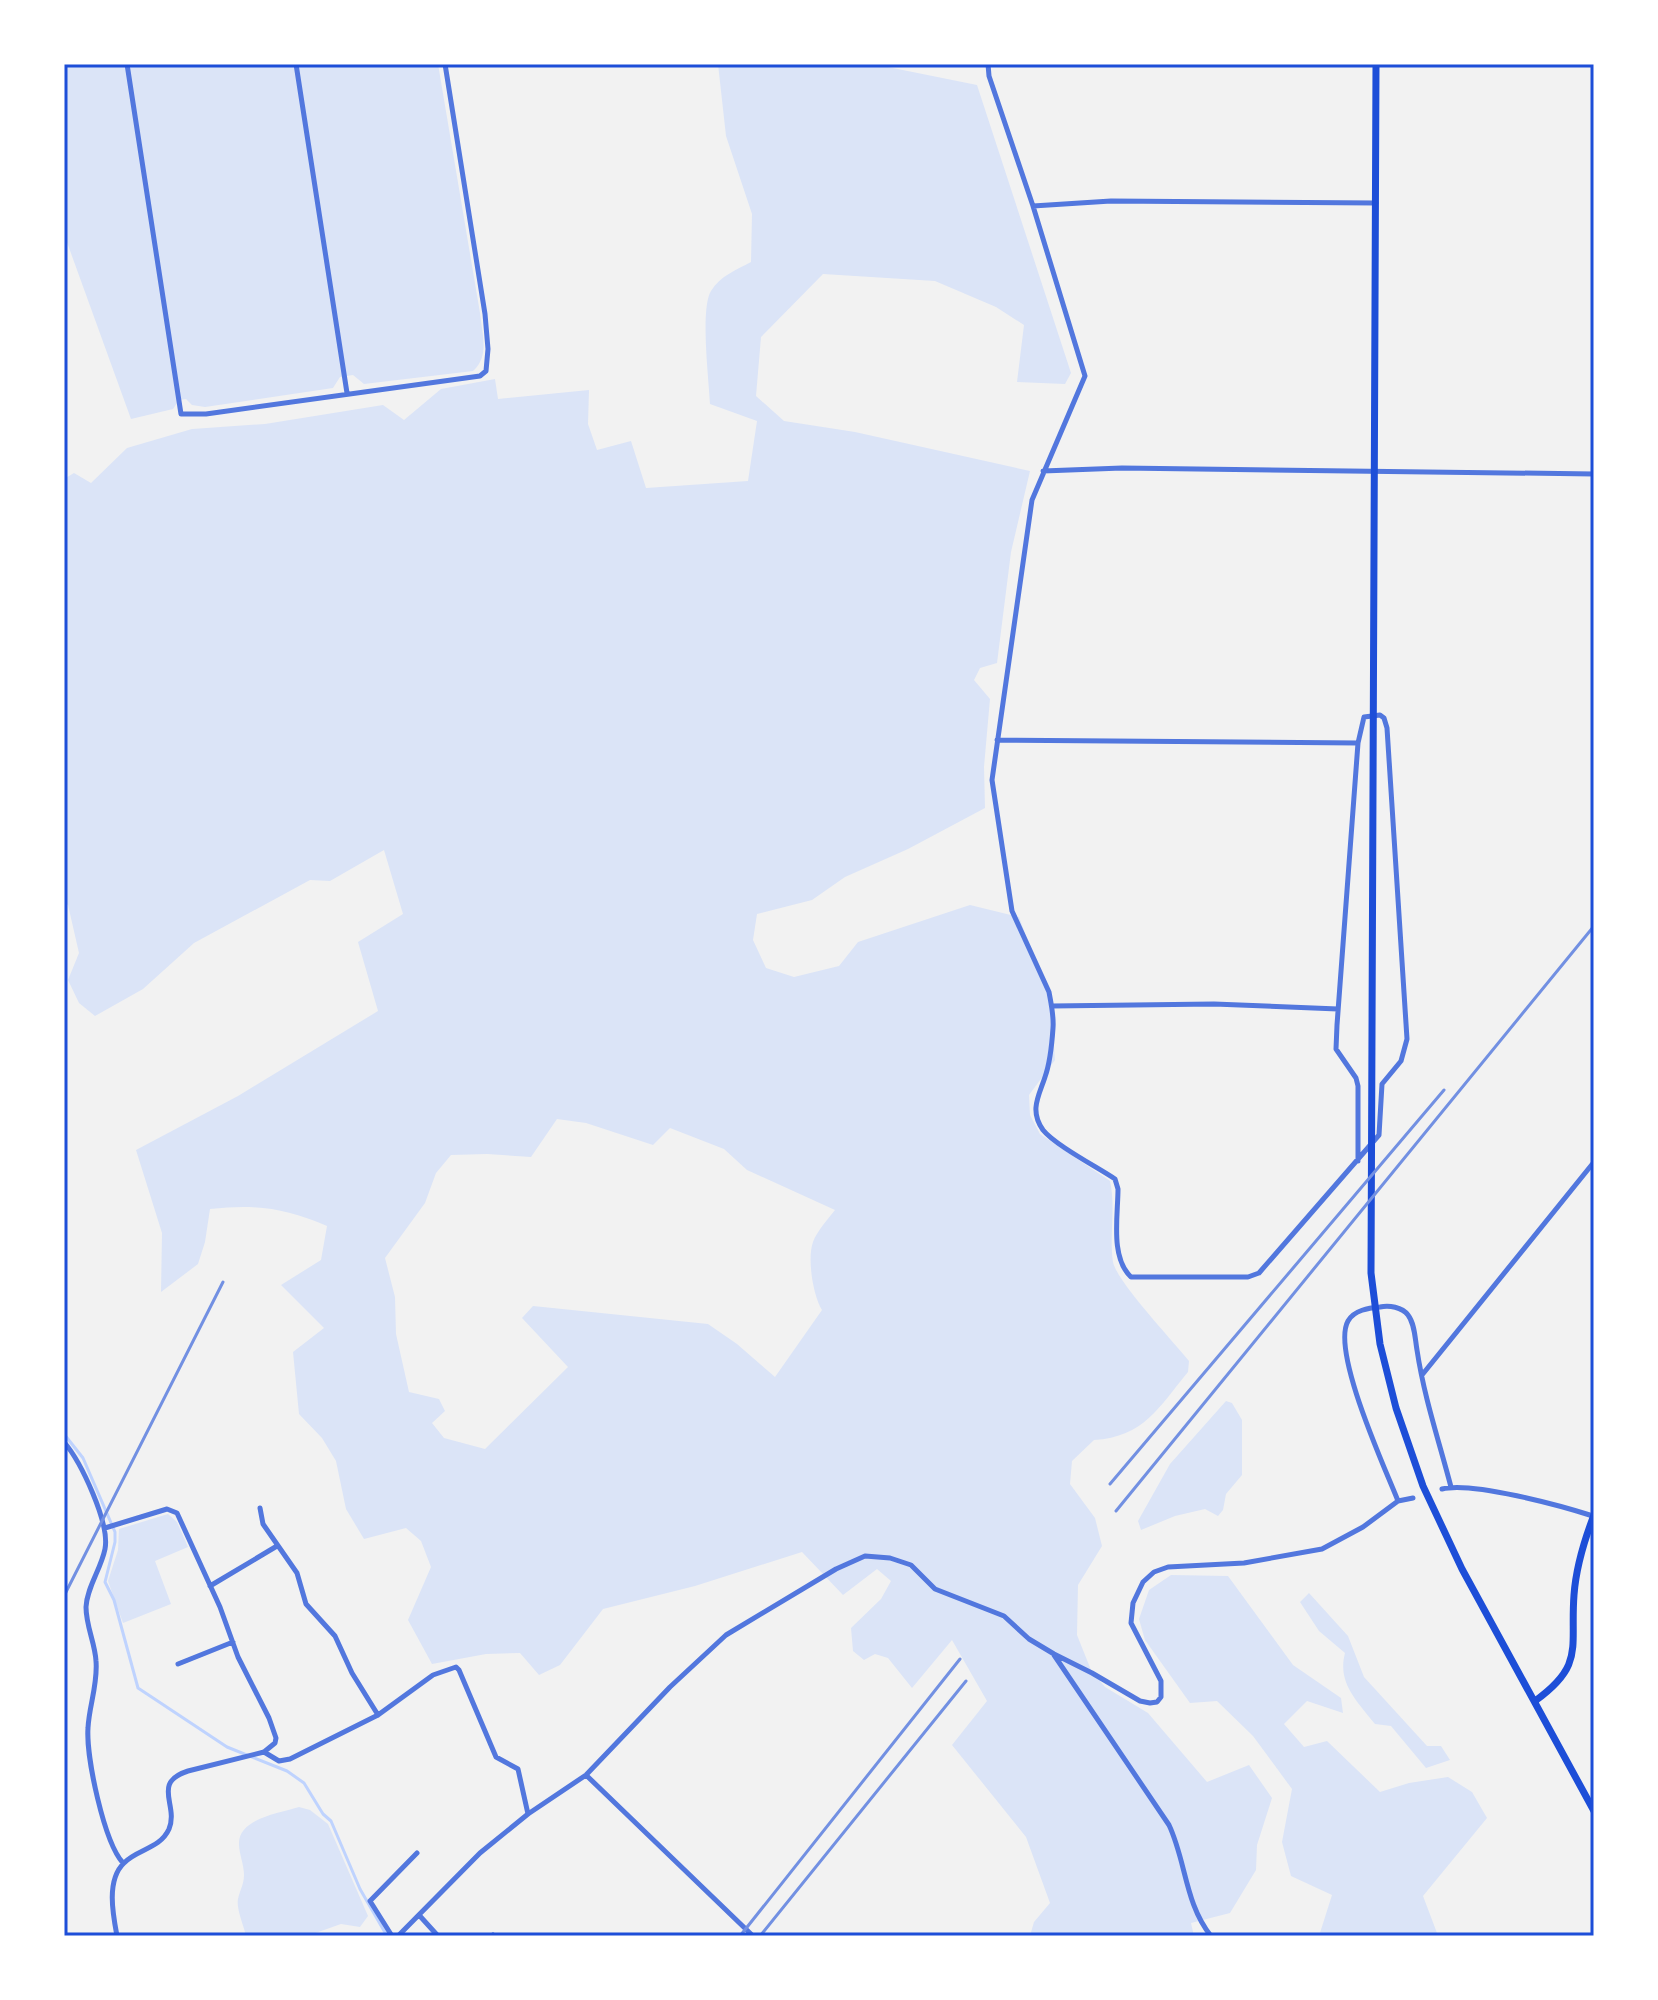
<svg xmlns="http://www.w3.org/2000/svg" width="1658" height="2000" viewBox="0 0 1658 2000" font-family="'Libre Baskerville',serif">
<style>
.green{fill:#dbe4f7;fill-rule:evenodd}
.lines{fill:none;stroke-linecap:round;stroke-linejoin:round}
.stream{stroke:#bfd3fe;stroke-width:3}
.minor{stroke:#5277de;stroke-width:5}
.secondary{stroke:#1d4ed8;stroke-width:7}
.rail{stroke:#7290e2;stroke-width:3}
.neatline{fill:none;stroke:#1d4ed8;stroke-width:3}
</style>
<rect width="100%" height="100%" fill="#f2f2f2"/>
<path class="green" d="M 64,64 L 438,64 L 480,313 C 482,334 490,356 473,371 L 364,384 L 353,375 L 340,377 L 333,388 L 205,407 L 192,405 L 186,399 L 179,400 L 173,409 L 131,419 L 64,234 Z
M 718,64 L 873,64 L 977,85 L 1071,373 L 1065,384 L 1017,382 L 1024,325 L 996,307 L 935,281 L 823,274 L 761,337 L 756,396 L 784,421 L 855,432 L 1030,471 L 1011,552 L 997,663 L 980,668 L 974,680 L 990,699 L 984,767 L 985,808 L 908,849 L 845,877 L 812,900 L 757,914 L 753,940 L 766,968 L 794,977 L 839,966 L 858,942 L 970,905 L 1019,917 L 1051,1003 L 1055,1060 L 1029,1095 L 1030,1115 L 1040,1134 L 1110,1181 C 1116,1208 1109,1235 1113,1262 C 1117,1282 1174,1342 1189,1361 L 1188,1372 C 1159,1407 1144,1437 1094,1440 L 1072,1461 L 1070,1484 L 1095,1518 L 1102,1546 L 1078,1585 L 1077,1635 L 1091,1670 L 1105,1687 L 1148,1713 L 1207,1782 L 1249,1765 L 1272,1798 L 1257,1845 L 1256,1870 L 1230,1913 L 1191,1923 L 1194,1936 L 1030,1936 L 1034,1922 L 1050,1903 L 1026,1837 L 952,1745 L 987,1701 L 952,1640 L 912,1688 L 888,1658 L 875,1654 L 864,1660 L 853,1651 L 851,1628 L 881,1599 L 891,1581 L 877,1569 L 843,1595 L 802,1552 L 695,1586 L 603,1609 L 560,1665 L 539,1675 L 520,1653 L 486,1654 L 432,1664 L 408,1620 L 431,1567 L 421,1541 L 406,1528 L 364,1539 L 346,1509 L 336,1461 L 322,1438 L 299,1414 L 293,1352 L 324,1328 L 281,1285 L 321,1260 L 327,1226 C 284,1208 257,1204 210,1209 L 205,1242 L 198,1264 L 161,1292 L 162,1233 L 136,1150 L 238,1096 L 378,1011 L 358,942 L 403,914 L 384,850 L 330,881 L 310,880 L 194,943 L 143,989 L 95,1016 L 79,1003 L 68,980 L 79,953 L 68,905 L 64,902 L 64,479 L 74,473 L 91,483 L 127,448 L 192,429 L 265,424 L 383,405 L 404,420 L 441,389 L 495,379 L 498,399 L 589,390 L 588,424 L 597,450 L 631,441 L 646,488 L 748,481 L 757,421 L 710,404 C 709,380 700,309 711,291 C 720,276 736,270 751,262 L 752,214 L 726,136 ZM 557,1119 L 586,1123 L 653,1145 L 670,1128 L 724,1149 L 747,1170 L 835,1210 C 828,1219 817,1231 813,1242 C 807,1259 813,1295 822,1310 L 775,1377 L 737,1344 L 708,1324 L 533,1306 L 522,1318 L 568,1367 L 485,1449 L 444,1438 L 432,1423 L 445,1411 L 439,1399 L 409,1392 L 396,1334 L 395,1297 L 385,1258 L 425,1203 L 436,1173 L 451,1155 L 487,1154 L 531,1157 Z
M 1226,1401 L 1232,1403 L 1242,1420 L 1242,1475 L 1226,1494 L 1223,1510 L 1218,1516 L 1205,1509 L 1175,1516 L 1141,1530 L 1138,1521 L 1170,1464 Z
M 168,1514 L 177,1522 L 188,1547 L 155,1561 L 171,1604 L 123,1623 L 108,1581 L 118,1550 L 119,1529 Z
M 1171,1575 L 1228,1576 L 1293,1665 L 1341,1698 L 1343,1713 L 1307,1701 L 1284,1724 L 1304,1747 L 1327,1741 L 1380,1792 L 1409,1783 L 1448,1777 L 1472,1792 L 1487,1818 L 1423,1896 L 1437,1933 L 1444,1936 L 1319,1936 L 1332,1895 L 1291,1876 L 1282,1842 L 1292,1789 L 1253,1736 L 1217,1701 L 1190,1703 L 1145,1640 L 1139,1619 L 1149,1590 Z
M 1309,1593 L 1348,1636 L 1364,1677 L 1427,1746 L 1441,1746 L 1450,1760 L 1426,1768 L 1391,1726 L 1375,1724 C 1357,1701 1337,1683 1345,1653 L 1319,1631 L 1300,1602 Z
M 299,1807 L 310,1810 L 328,1824 L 368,1916 L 360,1927 L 341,1924 L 307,1936 L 246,1936 C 244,1926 236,1909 238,1899 C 240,1890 244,1884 244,1875 C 244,1864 239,1854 239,1844 C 238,1818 281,1813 299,1807 Z"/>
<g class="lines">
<path class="stream" d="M 64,1434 L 83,1458 L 115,1532 L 115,1542 L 105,1582 L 114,1600 L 138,1688 L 227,1747 L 287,1771 L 304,1783 L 323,1814 L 331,1821 L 360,1889 L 387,1936"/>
<path class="minor" d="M 127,64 L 181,414 L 206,414 L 480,376 L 486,371 L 488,349 L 485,314 L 445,64
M 296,64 L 347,393
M 988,64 L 989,76 L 1033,206 L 1085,376 L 1032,500 L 992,780 L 1012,911 L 1049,992 C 1051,1003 1054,1016 1053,1028 C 1052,1043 1050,1063 1045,1077 C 1039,1096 1029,1110 1043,1130 C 1055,1145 1097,1167 1115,1179 L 1118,1189 C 1118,1216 1110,1257 1131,1277 L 1248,1277 L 1259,1273 L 1379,1135 L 1382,1084 L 1401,1061 L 1407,1039 L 1387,728 L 1384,718 L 1380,715 L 1364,717 L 1358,743 L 1337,1025 L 1336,1049 L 1356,1078 L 1358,1086 L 1358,1161
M 1033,206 L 1111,201 L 1376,203
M 1043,471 L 1122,468 L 1594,474
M 997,740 L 1358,743
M 1052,1006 L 1214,1004 L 1338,1009
M 1422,1375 L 1594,1162
M 64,1442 C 81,1462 110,1523 105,1549 C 101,1569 87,1587 86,1607 C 86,1626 95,1643 96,1661 C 98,1684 89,1706 88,1728 C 86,1757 104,1842 123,1863
M 1442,1489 C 1471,1481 1562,1506 1593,1516
M 1398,1501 C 1385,1468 1331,1351 1348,1321 C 1354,1310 1369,1308 1380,1307 C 1389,1305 1402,1307 1408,1315 C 1415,1324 1415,1339 1417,1350 C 1424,1397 1439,1441 1451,1487
M 260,1508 L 263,1524 L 297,1573 L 306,1604 L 335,1636 L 352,1673 L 378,1715
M 105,1528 L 167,1509 L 177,1513 L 220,1607 L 238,1657 L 269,1718 L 276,1738 L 275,1743 L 264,1752 L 188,1771 C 151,1783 179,1805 169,1829 C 160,1849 137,1849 124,1863 C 106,1880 113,1915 117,1936
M 210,1586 L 277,1546
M 1054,1655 L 1169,1825 C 1186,1861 1185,1904 1211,1936
M 178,1664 L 233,1642
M 264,1752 L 279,1761 L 290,1759 L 378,1715 L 433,1675 L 456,1667 L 459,1670 L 496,1757 L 518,1769 L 528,1814
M 586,1775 L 753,1936
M 419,1915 L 438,1936
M 392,1936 L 370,1901 L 417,1853
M 398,1936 L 480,1853 L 528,1814 L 586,1775 L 670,1687 L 726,1635 L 836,1569 L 865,1556 L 890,1558 L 911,1565 L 935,1589 L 1004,1616 L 1029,1639 L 1054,1654 L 1092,1673 L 1140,1701 L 1150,1703 L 1157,1702 L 1161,1697 L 1161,1681 L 1131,1623 L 1133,1603 L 1143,1582 L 1154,1572 L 1168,1567 L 1244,1563 L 1322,1549 L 1363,1527 L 1398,1501 L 1413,1498
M 492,1936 L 493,1935"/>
<path class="secondary" d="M 1376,64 L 1371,1273 L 1380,1344 L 1396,1408 L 1423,1486 L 1462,1569 L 1594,1811
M 1535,1701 C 1585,1665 1570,1648 1574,1595 C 1576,1567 1584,1541 1594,1515"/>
<path class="rail" d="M 1110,1484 L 1444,1090
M 1116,1511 L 1594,926
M 64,1596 L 223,1282
M 740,1936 L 960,1659
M 760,1936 L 966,1681"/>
</g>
<rect width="1658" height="2000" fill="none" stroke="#ffffff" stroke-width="132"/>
<rect x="66" y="66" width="1526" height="1868" class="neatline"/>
</svg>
